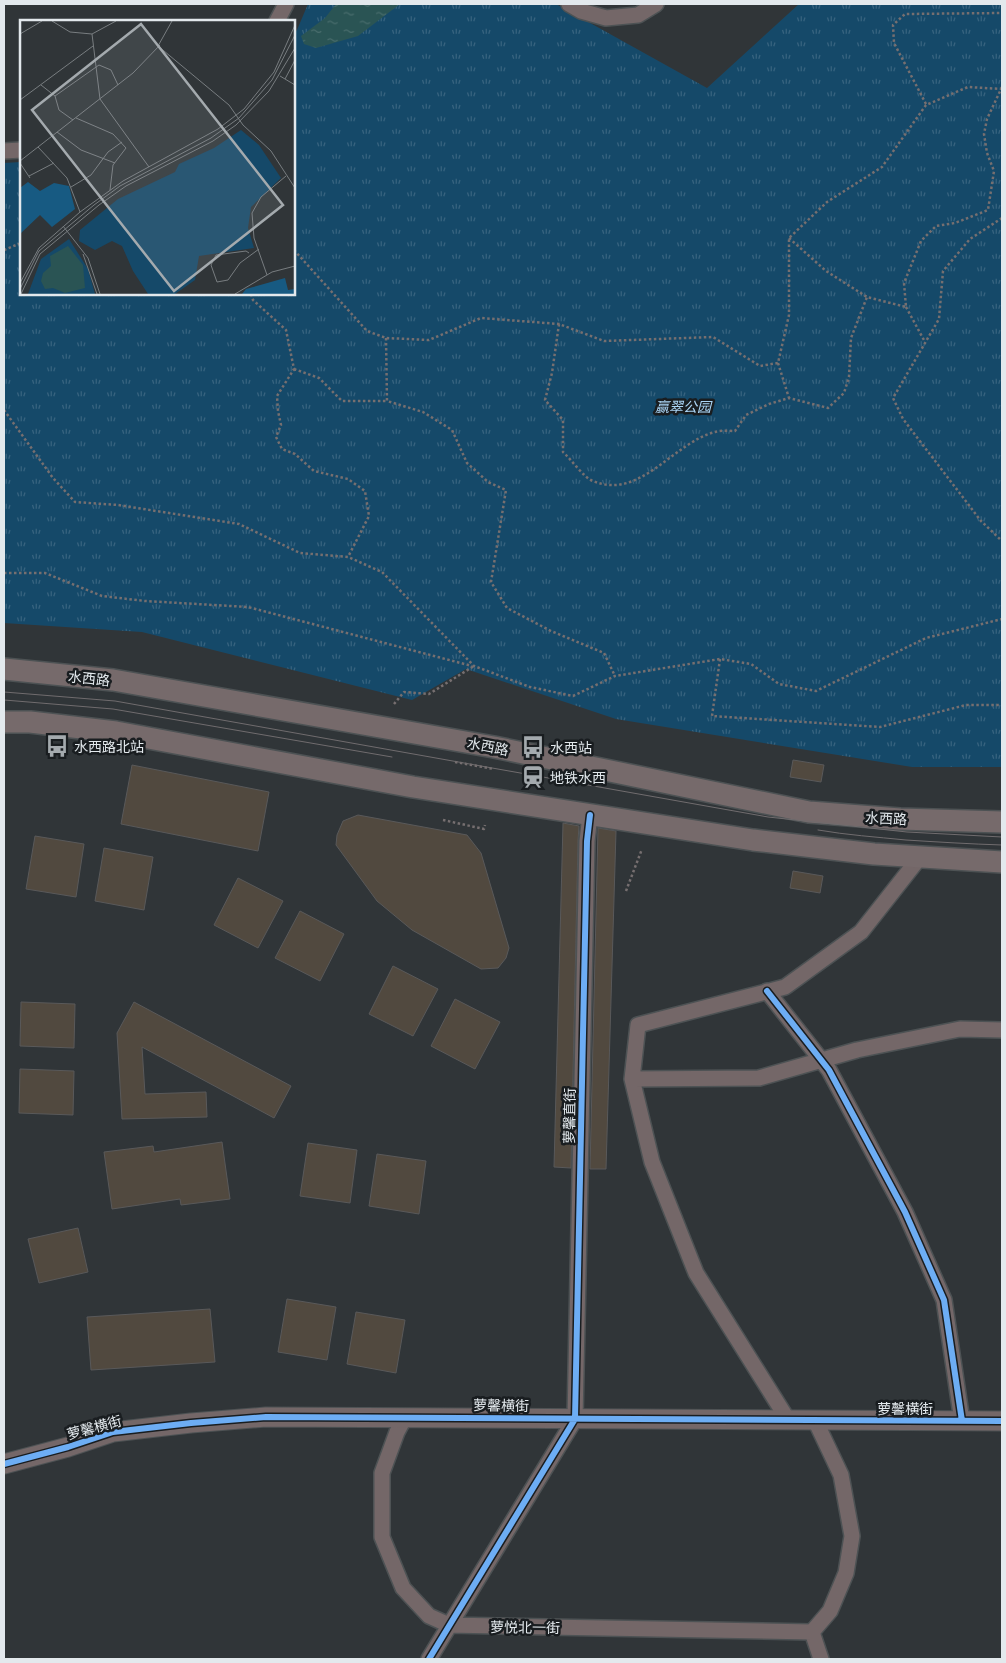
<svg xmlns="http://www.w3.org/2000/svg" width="1006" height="1663" viewBox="0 0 1006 1663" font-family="'PT Serif','Noto Sans SC',serif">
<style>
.park{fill:url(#park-tufts)}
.water{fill:url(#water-ripples)}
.building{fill:#51493f;stroke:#59595a}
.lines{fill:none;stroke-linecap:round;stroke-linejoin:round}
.minor-casing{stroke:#4d5254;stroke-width:18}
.tertiary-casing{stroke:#4d5254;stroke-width:21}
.secondary-casing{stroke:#4d5254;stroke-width:24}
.path{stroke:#766f70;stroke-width:2.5;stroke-dasharray:2.5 2.5;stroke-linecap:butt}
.minor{stroke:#746768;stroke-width:15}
.tertiary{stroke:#746768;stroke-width:19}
.secondary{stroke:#766a6b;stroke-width:21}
.tram{stroke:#706c6e;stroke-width:1}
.cycleway-casing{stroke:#191d20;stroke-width:9}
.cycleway{stroke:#6dadf4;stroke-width:6}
.labels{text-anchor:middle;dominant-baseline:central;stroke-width:5;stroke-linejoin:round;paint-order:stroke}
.park-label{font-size:14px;font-style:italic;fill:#abd5f5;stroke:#191d20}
.street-label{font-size:14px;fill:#e3e9ed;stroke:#191d20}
.poi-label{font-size:14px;fill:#e3e9ed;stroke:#191d20;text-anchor:start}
.inset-road{fill:none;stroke:#787d80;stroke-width:1}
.view{fill:#a4aaae;fill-opacity:0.15;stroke:#a4aaae;stroke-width:2.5}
.inset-edge{fill:none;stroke:#e3e9ed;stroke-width:2.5}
</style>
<defs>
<pattern id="park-tufts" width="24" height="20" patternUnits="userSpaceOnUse" patternTransform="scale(1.25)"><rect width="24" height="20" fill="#154969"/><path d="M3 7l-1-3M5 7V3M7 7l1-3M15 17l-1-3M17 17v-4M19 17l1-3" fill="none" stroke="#37637f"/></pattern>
<pattern id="water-ripples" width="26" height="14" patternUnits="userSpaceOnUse" patternTransform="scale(1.25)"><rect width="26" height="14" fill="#2a5454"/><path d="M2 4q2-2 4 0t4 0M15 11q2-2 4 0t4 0" fill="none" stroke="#496d6d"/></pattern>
</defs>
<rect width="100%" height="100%" fill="#303538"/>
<path class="park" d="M 308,4 L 556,4 L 707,88 L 799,4 L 1002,4 L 1002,767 L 912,767 L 616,719 L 466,669 L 412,700 L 142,632 L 4,623 L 4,163 L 21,162 L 21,294 L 294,294 L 294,33 L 297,30 Z"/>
<path class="water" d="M 336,4 L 400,4 L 358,36 L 316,48 L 304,44 L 301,36 L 325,18 Z"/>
<path class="building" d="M 793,760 L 824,765 L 821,782 L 790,777 Z
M 132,765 L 269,792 L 258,851 L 121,824 Z
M 358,815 L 467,835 L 481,853 L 509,948 L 506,958 L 498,968 L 481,969 L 412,930 L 377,901 L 336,845 L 337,835 L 343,821 Z
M 563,823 L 579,826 L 578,841 L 571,1168 L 554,1167 Z
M 598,828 L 616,831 L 606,1169 L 590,1169 Z
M 35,836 L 84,844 L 76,897 L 26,889 Z
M 104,848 L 153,857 L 144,910 L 95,901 Z
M 793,871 L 823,876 L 820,893 L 790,888 Z
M 238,878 L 283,901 L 258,948 L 214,925 Z
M 300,911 L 344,934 L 320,981 L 275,958 Z
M 393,966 L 438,989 L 413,1036 L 369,1014 Z
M 455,999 L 500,1022 L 475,1069 L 431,1046 Z
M 21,1002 L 75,1004 L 74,1048 L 20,1046 Z
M 134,1002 L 291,1086 L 274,1118 L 142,1047 L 145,1094 L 206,1092 L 207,1117 L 122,1119 L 117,1033 Z
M 20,1069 L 74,1071 L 73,1115 L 19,1113 Z
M 222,1142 L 230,1199 L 181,1205 L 180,1199 L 112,1209 L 104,1152 L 153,1146 L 154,1152 Z
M 308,1143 L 357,1150 L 350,1203 L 300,1196 Z
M 377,1154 L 426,1161 L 419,1214 L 369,1206 Z
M 78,1228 L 88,1272 L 39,1283 L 28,1239 Z
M 287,1299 L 336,1307 L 327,1360 L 278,1352 Z
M 210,1309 L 215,1362 L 91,1370 L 87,1317 Z
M 356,1312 L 405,1320 L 396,1373 L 347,1364 Z"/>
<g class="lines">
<defs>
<path id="minor" d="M 569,4 L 581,11 L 606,18 L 638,15 L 656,4
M 277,21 L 286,4
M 4,151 L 21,150
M 767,991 L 829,1070 L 905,1212 L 944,1300 L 962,1421
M 632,1079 L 759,1078 L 857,1050 L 960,1029 L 1002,1030
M 405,1417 L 397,1432 L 382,1473 L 382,1537 L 403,1588 L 429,1616 L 449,1625 L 812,1632 L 821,1659
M 788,1420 L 696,1273 L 652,1162 L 632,1079 L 638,1025 L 785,987 L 861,932 L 920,857
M 812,1632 L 830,1611 L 846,1573 L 852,1536 L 841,1475 L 815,1420
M 429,1659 L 575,1419 L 587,841 L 590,815"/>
<path id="tertiary" d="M 4,1464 L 68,1447 L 113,1432 L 191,1423 L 266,1417 L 1002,1421"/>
<path id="secondary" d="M 4,669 L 113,680 L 494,747 L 809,812 L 900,819 L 1002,822
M 4,722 L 30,722 L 116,732 L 413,787 L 753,840 L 874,854 L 1002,862"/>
</defs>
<use href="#minor" class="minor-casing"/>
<use href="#tertiary" class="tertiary-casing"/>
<use href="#secondary" class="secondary-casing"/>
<path class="path" d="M 926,104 L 894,43 L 893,25 L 905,14 L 1002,13
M 1002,218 L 970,239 L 943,271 L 939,319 L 893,398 L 903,419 L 981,521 L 1002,541
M 789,238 L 826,271 L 867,297
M 4,250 L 21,243
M 294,250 L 367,331 L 386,338 L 429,340 L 481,318 L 559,324 L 604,341 L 713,337 L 760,366 L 778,363 L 789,315 L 789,238 L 827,202 L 882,167 L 926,105 L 968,87 L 1002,89
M 251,294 L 253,300 L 286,330 L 294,369 L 277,396 L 278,411 L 281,425 L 276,437 L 282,449 L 295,454 L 314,471 L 348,479 L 365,491 L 369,516 L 348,557
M 906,307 L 925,342
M 559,324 L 552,373 L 545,400 L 563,420 L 563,452 C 571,459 584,478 593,481 C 640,501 674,442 715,432 C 721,430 729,431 735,431 L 746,415 L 769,404 L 789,398 L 828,408 L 844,393 L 849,377 L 851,338 L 867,297 L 906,307 L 904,283 L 921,241 L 936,226 L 955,223 L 988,210 L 994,171 L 987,153 L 984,134 L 987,119 L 1002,87
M 386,338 L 387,401 L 423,412 L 452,430 L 467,463 L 488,482 L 506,490 L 491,582 L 507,608 L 551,631 L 604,653 L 615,676
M 778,363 L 789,398
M 294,369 L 319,378 L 342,401 L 387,401
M 4,410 L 53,478 L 75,502 L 118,505 L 239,524 L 300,553 L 348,557 L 382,572 L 474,666 L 530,687 L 573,696 L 615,676 L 720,659 L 751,664 L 779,684 L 816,691 L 926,638 L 1002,619
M 4,573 L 45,573 L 102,596 L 145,601 L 248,607 L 472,666
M 720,659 L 712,716 L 880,727 L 966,705 L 1002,705
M 394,704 L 404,692 L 429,694 L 474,666
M 455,762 L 494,769
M 443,820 L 484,829 L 485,825
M 626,891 L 642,849"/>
<use href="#minor" class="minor"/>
<use href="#tertiary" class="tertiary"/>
<use href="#secondary" class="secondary"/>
<path class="tram" d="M 4,692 L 115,701 L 768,817 L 907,832 L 1002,837
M 4,700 L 113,709 L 392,757
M 818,830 C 847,835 876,837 906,840 C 938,842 970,844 1002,845"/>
<defs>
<path id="cycleway" d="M 767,991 L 829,1070 L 905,1212 L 944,1300 L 962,1421
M 4,1464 L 68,1447 L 113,1432 L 191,1423 L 266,1417 L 1002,1421
M 429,1659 L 575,1419 L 587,841 L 590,815"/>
</defs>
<use href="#cycleway" class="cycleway-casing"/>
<use href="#cycleway" class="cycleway"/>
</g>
<defs>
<symbol id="bus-bare" viewBox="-9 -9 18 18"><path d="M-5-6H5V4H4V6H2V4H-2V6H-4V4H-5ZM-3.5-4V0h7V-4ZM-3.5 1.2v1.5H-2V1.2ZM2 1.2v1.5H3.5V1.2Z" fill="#a4aaae" stroke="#191d20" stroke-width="2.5" paint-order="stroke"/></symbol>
<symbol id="station-bare" viewBox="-9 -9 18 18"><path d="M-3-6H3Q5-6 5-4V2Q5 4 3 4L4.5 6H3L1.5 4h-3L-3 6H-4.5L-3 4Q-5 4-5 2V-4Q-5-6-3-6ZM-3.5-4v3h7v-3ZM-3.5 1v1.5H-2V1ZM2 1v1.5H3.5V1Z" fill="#a4aaae" stroke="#191d20" stroke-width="2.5" paint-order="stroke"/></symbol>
</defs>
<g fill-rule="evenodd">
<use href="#bus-bare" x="41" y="730" width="32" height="32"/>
<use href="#bus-bare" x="517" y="731" width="32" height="32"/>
<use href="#station-bare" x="517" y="761" width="32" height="32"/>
</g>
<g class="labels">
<g class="park-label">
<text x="683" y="406">赢翠公园</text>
</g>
<g class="street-label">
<text transform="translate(89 678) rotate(6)">水西路</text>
<text transform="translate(488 746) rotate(11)">水西路</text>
<text transform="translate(886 818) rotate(3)">水西路</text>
<text transform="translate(569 1116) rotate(-89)">萝馨直街</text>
<text transform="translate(501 1405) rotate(1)">萝馨横街</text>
<text x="905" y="1408">萝馨横街</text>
<text transform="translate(94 1427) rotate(-15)">萝馨横街</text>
<text transform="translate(525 1627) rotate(1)">萝悦北一街</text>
</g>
<g class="poi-label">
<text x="74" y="746">水西路北站</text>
<text x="550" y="747">水西站</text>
<text x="550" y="777">地铁水西</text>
</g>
</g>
<g transform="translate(20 20)">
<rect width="275" height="275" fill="#303538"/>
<path d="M 8,162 L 20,171 L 34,163 L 49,166 L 55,189 L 32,207 L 20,195 L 0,214 L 0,168 ZM 265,258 L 268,270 L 275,269 L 275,274 L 222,274 L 226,269 Z" fill="#175a82"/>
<path d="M 221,110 L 239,125 L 261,158 L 231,187 L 228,208 L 234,228 L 179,236 L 175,260 L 155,274 L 128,274 L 113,251 L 102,226 L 92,221 L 75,230 L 59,221 L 60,210 L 98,179 L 155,152 L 159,144 L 194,128 ZM 49,219 L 68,249 L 75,274 L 8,274 L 21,239 Z" fill="#154969"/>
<path d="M 48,226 L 63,245 L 65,268 L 45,273 L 33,268 L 25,269 L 21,261 L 23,253 L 31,246 L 30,236 Z" fill="#2a5454"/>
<path class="inset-road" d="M 32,1 L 50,12 L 72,14M 96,1 L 72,14 L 80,79 L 129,147M 152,1 L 138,26 L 209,85 L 223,105 L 251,131 L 275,168M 0,14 L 22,1M 260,56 L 275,65M 265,59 L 275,40M 21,65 L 35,76 L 79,45 L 91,50 L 98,65M 35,76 L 39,90 L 53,100M 0,80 L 73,26M 56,98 L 93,114 L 106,128 L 93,145 L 90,170M 37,112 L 61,130 L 95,143M 18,127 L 47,158 L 60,192M 0,141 L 113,53 L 140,25M 0,143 L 10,158M 9,156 L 34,143M 51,167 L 71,155 L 88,132 L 102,122M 43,206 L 68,238 L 80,274M 229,233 L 226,231 L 196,235 L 191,245 L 197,262 L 208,260 L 220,243 L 239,229M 63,234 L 77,274M 247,255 L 234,218 L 232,193 L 241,177 L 266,156M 0,263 L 19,228 L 60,192 L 103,161 L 198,109 L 224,89 L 254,52 L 275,5M 0,269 L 19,231 L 74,185 L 100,166 L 191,118 L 219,98 L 252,60 L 275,15M 1,274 L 20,234 L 79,185 L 106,166 L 193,121 L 216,105 L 249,71 L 275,28M 215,274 L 252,252 L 275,246"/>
<path class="view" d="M 121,4 L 263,185 L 154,271 L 12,90 Z"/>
<rect width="275" height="275" class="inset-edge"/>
</g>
<rect width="1006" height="1663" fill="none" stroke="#e3e9ed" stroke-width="10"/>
</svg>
